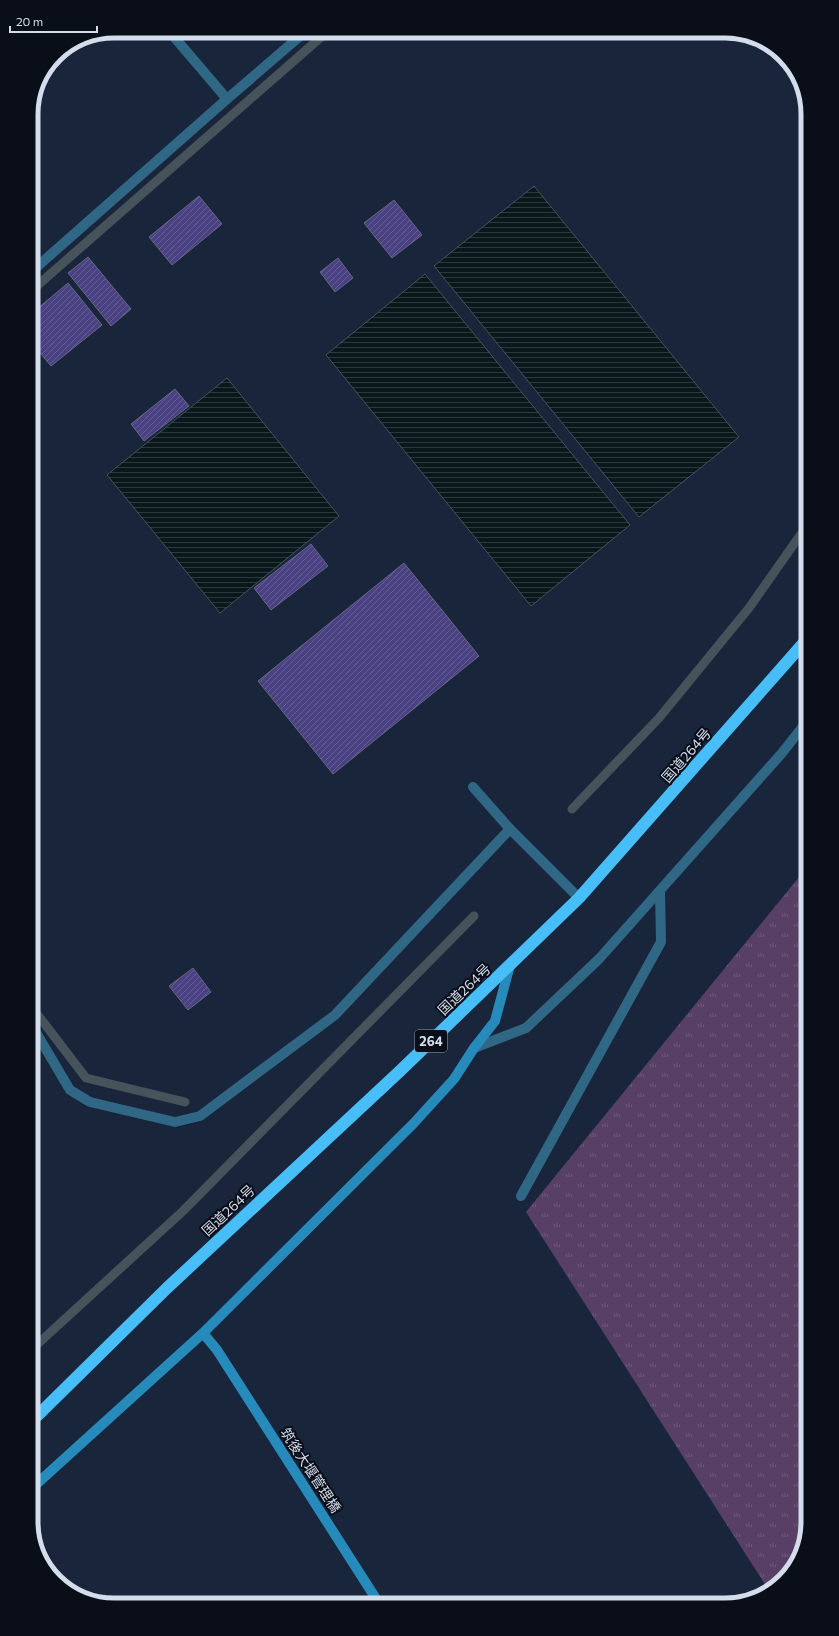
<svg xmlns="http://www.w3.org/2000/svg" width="839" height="1636" viewBox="0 0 839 1636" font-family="Commissioner,'Noto Sans JP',sans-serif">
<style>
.grass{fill:url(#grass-tufts)}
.water{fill:url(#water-rules);stroke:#46535a}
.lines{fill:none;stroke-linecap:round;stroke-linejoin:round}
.stream{stroke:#46535a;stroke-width:9}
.building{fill:url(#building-hatch);stroke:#676683}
.lane{stroke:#2f6784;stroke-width:10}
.street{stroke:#2f6784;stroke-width:10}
.secondary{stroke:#268bba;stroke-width:10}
.highway{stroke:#48bef8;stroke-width:12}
.labels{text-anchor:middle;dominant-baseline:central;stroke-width:4;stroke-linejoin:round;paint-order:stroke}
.shield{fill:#090e18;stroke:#979fac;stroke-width:1}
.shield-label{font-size:13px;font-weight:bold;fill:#d4ddec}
.street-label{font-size:14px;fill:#d4ddec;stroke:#090e18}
.rim{fill:none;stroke:#d4ddec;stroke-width:5}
</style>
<defs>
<pattern id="grass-tufts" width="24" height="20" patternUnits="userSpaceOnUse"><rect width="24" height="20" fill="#583f66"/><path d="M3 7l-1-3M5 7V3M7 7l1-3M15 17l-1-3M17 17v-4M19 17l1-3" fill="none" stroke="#6f5a7c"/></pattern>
<pattern id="water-rules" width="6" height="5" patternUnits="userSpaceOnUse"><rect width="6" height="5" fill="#09181b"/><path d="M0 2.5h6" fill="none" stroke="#2c393c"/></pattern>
<pattern id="building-hatch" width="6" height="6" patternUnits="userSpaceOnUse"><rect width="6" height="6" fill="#4a4183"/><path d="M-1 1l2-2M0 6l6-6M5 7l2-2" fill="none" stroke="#635c95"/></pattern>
</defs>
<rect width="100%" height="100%" fill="#18253b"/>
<path class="grass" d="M 808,866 L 808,1522 L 794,1568 L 768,1589 L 526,1212 Z"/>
<path class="water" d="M 534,186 L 739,437 L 639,517 L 434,266 Z
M 425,274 L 630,525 L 531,606 L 326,355 Z
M 227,378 L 339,516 L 220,613 L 107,475 Z"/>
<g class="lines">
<path class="stream" d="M 31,291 L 328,31
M 572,809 L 659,718 L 749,608 L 808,524
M 31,1006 L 86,1078 L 185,1102
M 31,1350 L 183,1211 L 474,916"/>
</g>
<path class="building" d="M 199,196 L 222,224 L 172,265 L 149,237 Z
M 394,200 L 422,235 L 392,258 L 364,223 Z
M 88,257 L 131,309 L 111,326 L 68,273 Z
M 338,258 L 353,278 L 335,292 L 320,272 Z
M 68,283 L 102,325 L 51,366 L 31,342 L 31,314 Z
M 175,389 L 189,406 L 144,441 L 131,424 Z
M 311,544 L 328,566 L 271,610 L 254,588 Z
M 404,563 L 479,656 L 333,774 L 258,681 Z
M 193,968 L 211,992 L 188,1010 L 169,986 Z"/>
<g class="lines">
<path class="lane" d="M 473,787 L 510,829
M 474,1048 L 526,1028 L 599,959 L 782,753 L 808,720
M 521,1196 L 661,942 L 660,891"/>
<path class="street" d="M 169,31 L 227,99
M 31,272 L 227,99 L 306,31
M 31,1024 L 70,1090 L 90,1102 L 175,1122 L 200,1116 L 335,1015 L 510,829 L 579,898"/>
<path class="secondary" d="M 203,1333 L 217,1350 L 380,1605
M 31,1489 L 203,1333 L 413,1124 L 454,1079 L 474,1048 L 495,1021 L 510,965"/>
<path class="highway" d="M 31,1422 L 167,1288 L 400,1071 L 579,898 L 808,638"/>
</g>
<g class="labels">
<rect class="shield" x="415" y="1030" width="32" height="22" rx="3"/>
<g class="shield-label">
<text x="431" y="1041">264</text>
</g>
<g class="street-label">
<text transform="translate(686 755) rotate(-49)">国道264号</text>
<text transform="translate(464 989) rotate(-44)">国道264号</text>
<text transform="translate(228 1210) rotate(-43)">国道264号</text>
<text transform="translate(311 1470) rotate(57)">筑後大堰管理橋</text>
</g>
</g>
<path d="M0 0H839V1636H0ZM114 38H725A76 76 0 0 1 801 114V1522A76 76 0 0 1 725 1598H114A76 76 0 0 1 38 1522V114A76 76 0 0 1 114 38Z" fill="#090e18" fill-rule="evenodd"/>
<path class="rim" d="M114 38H725A76 76 0 0 1 801 114V1522A76 76 0 0 1 725 1598H114A76 76 0 0 1 38 1522V114A76 76 0 0 1 114 38Z"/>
<path d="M10 26v6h87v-6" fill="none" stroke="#d4ddec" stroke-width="2"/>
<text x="16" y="26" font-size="12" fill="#d4ddec" stroke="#090e18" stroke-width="3" paint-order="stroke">20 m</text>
</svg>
